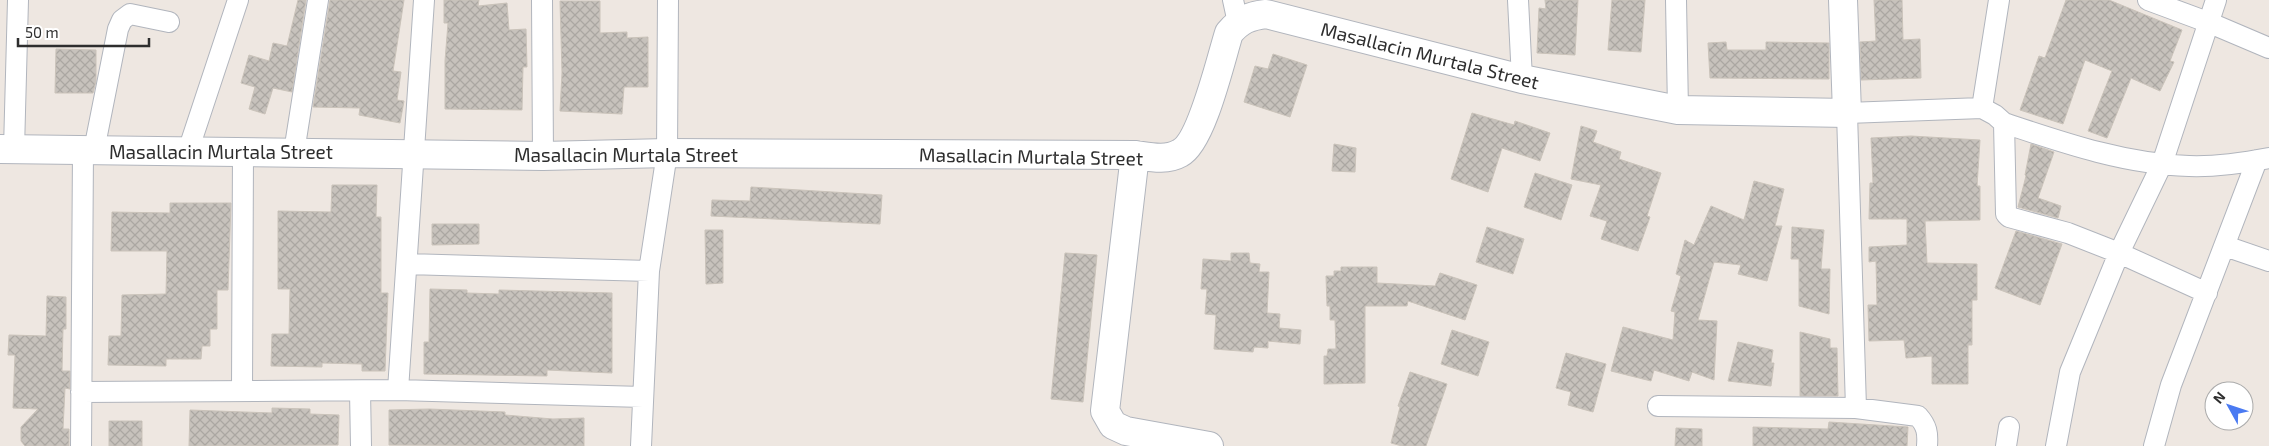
<svg xmlns="http://www.w3.org/2000/svg" width="2269" height="446" viewBox="0 0 2269 446" font-family="'Exo 2',sans-serif">
<style>
.building{fill:url(#building-cross-hatch);stroke:#cac3ba}
.lines{fill:none;stroke-linecap:round;stroke-linejoin:round}
.street-casing{stroke:#b1b5bd;stroke-width:22}
.secondary-casing{stroke:#b1b5bd;stroke-width:30}
.street{stroke:#fff;stroke-width:20}
.secondary{stroke:#fff;stroke-width:28}
.labels{text-anchor:middle;dominant-baseline:central;stroke-width:4;stroke-linejoin:round;paint-order:stroke}
.street-label{font-size:19px;fill:#2e2e2e;stroke:#fff}
</style>
<defs>
<pattern id="building-cross-hatch" width="8" height="8" patternUnits="userSpaceOnUse" patternTransform="scale(1.25)"><rect width="8" height="8" fill="#c7c2bc"/><path d="M0 0l8 8M0 8l8-8" fill="none" stroke="#aba7a2"/></pattern>
</defs>
<rect width="100%" height="100%" fill="#eee7e1"/>
<path class="building" d="M 298,0 L 306,0 L 292,92 L 273,88 L 265,114 L 249,109 L 255,87 L 241,83 L 249,55 L 269,61 L 273,43 L 287,46 Z
M 330,0 L 404,0 L 393,71 L 401,72 L 397,100 L 404,101 L 400,123 L 359,115 L 360,108 L 313,107 Z
M 444,0 L 479,0 L 478,6 L 507,3 L 509,30 L 526,29 L 527,67 L 523,67 L 522,110 L 445,109 L 445,61 L 448,23 L 444,23 Z
M 1545,0 L 1578,0 L 1575,55 L 1537,53 L 1539,8 L 1546,9 Z
M 1612,0 L 1645,0 L 1641,52 L 1608,50 Z
M 1874,0 L 1902,0 L 1903,40 L 1920,39 L 1921,78 L 1861,80 L 1860,42 L 1876,41 Z
M 2066,0 L 2109,0 L 2182,30 L 2170,61 L 2174,62 L 2160,91 L 2131,78 L 2107,138 L 2088,131 L 2112,71 L 2085,60 L 2063,124 L 2020,110 L 2039,56 L 2045,58 Z
M 560,1 L 600,1 L 600,33 L 627,32 L 627,38 L 648,37 L 648,87 L 624,87 L 622,114 L 560,111 L 562,73 Z
M 1726,42 L 1727,50 L 1766,50 L 1766,42 L 1829,43 L 1829,79 L 1710,78 L 1708,43 Z
M 56,49 L 96,50 L 96,81 L 93,93 L 55,93 Z
M 1273,54 L 1307,65 L 1290,117 L 1244,102 L 1255,66 L 1268,69 Z
M 1472,113 L 1514,125 L 1515,121 L 1550,133 L 1540,161 L 1502,148 L 1488,192 L 1451,179 Z
M 1581,126 L 1597,131 L 1593,142 L 1621,152 L 1619,159 L 1661,173 L 1647,216 L 1650,217 L 1638,251 L 1601,239 L 1607,221 L 1590,216 L 1601,185 L 1571,179 Z
M 1911,136 L 1980,140 L 1977,186 L 1980,186 L 1980,220 L 1925,221 L 1927,263 L 1977,264 L 1977,300 L 1972,300 L 1972,345 L 1968,345 L 1968,384 L 1932,384 L 1932,356 L 1906,358 L 1904,340 L 1869,341 L 1868,305 L 1877,305 L 1876,261 L 1869,262 L 1869,247 L 1907,245 L 1907,219 L 1869,219 L 1870,183 L 1873,183 L 1871,138 Z
M 1334,144 L 1356,148 L 1355,172 L 1332,171 Z
M 2031,144 L 2054,152 L 2038,198 L 2061,206 L 2058,218 L 2018,207 L 2026,176 L 2025,175 Z
M 1535,173 L 1572,185 L 1561,220 L 1524,207 Z
M 1754,181 L 1784,189 L 1775,226 L 1782,226 L 1767,281 L 1738,274 L 1741,265 L 1714,262 L 1698,320 L 1717,321 L 1714,380 L 1692,372 L 1689,381 L 1654,370 L 1651,381 L 1611,371 L 1623,327 L 1673,340 L 1675,312 L 1671,311 L 1681,276 L 1676,274 L 1685,240 L 1694,245 L 1711,206 L 1744,220 Z
M 332,185 L 377,185 L 376,217 L 381,217 L 381,293 L 388,293 L 385,371 L 362,371 L 362,364 L 322,363 L 322,367 L 271,366 L 272,334 L 289,334 L 290,289 L 278,289 L 278,211 L 331,212 Z
M 751,187 L 882,195 L 880,224 L 711,216 L 712,200 L 750,201 Z
M 170,203 L 231,203 L 228,290 L 217,290 L 217,329 L 210,329 L 210,346 L 202,346 L 201,359 L 166,359 L 166,366 L 108,365 L 109,336 L 121,336 L 122,295 L 166,294 L 167,251 L 111,251 L 112,212 L 170,213 Z
M 432,224 L 479,224 L 479,244 L 432,245 Z
M 1487,227 L 1524,239 L 1513,274 L 1476,262 Z
M 1792,227 L 1824,230 L 1821,269 L 1830,269 L 1829,314 L 1799,306 L 1799,259 L 1791,259 Z
M 705,230 L 723,230 L 723,283 L 706,284 Z
M 2016,231 L 2062,244 L 2040,305 L 1995,288 Z
M 1065,253 L 1097,255 L 1083,402 L 1051,399 Z
M 1231,253 L 1249,253 L 1250,263 L 1260,264 L 1259,272 L 1269,272 L 1267,313 L 1280,314 L 1279,328 L 1301,330 L 1300,344 L 1268,341 L 1268,348 L 1254,347 L 1253,352 L 1214,349 L 1216,315 L 1205,314 L 1207,289 L 1201,289 L 1203,259 L 1231,261 Z
M 1341,267 L 1377,267 L 1377,283 L 1435,286 L 1440,273 L 1477,285 L 1465,320 L 1408,301 L 1407,306 L 1365,306 L 1365,383 L 1324,384 L 1324,356 L 1327,356 L 1328,349 L 1336,349 L 1335,320 L 1330,320 L 1330,306 L 1327,306 L 1326,276 L 1334,276 L 1334,271 L 1341,271 Z
M 430,289 L 467,290 L 467,293 L 499,294 L 499,290 L 612,293 L 612,373 L 547,370 L 547,376 L 424,374 L 424,342 L 429,342 Z
M 47,296 L 66,297 L 66,329 L 63,329 L 62,371 L 70,371 L 70,389 L 65,388 L 63,429 L 69,429 L 69,446 L 25,446 L 21,441 L 21,427 L 38,409 L 13,408 L 15,355 L 8,355 L 9,335 L 46,336 Z
M 1452,330 L 1489,342 L 1478,376 L 1441,364 Z
M 1800,332 L 1830,339 L 1830,348 L 1837,348 L 1838,396 L 1800,396 Z
M 1738,342 L 1773,350 L 1771,363 L 1774,363 L 1771,386 L 1728,381 Z
M 1566,353 L 1606,364 L 1593,412 L 1568,405 L 1571,392 L 1556,388 Z
M 1410,372 L 1447,384 L 1426,446 L 1402,446 L 1391,443 L 1400,407 L 1398,406 Z
M 272,408 L 310,409 L 310,414 L 339,415 L 338,445 L 189,446 L 190,410 L 272,413 Z
M 429,409 L 505,412 L 505,415 L 553,419 L 584,418 L 584,446 L 389,445 L 389,410 Z
M 109,421 L 142,421 L 142,446 L 109,446 Z
M 1829,422 L 1908,427 L 1907,446 L 1753,446 L 1753,427 L 1828,429 Z
M 1676,428 L 1702,429 L 1702,446 L 1675,446 Z"/>
<g class="lines">
<defs>
<path id="street" d="M 542,0 L 543,156
M 1233,0 L 1238,23
M 1518,0 L 1522,79
M 1676,0 L 1678,110
M 2148,0 L 2210,23 L 2269,48
M 1982,108 L 1999,0
M 2004,123 L 2006,214 L 2009,217 L 2068,233 L 2119,253 L 2207,293
M 14,149 L 18,0
M 94,150 L 118,29 L 122,20 L 130,14 L 169,22
M 188,151 L 238,0
M 294,152 L 318,0
M 2225,246 L 2269,261
M 407,264 L 649,271
M 398,390 L 424,0
M 242,391 L 243,151
M 360,391 L 361,446
M 81,392 L 398,390 L 643,397
M 1658,406 L 1856,408 L 1918,416 C 1927,426 1928,433 1927,446
M 1856,408 L 1847,113 L 1982,108 L 1995,115 L 2004,123 C 2064,143 2125,164 2189,166 C 2216,167 2243,163 2269,158
M 81,446 L 83,150
M 641,446 L 649,271 L 667,153 L 668,0
M 2006,446 L 2009,427
M 2056,446 L 2070,372 L 2119,253 L 2162,164 L 2216,0
M 2154,446 L 2171,385 L 2257,160"/>
<path id="secondary" d="M 0,149 L 543,156 L 667,153 L 1135,155 C 1150,157 1166,161 1180,153 C 1202,142 1221,58 1229,33 C 1240,20 1249,16 1266,14 L 1522,79 L 1678,110 L 1847,113 L 1843,0
M 1135,155 L 1105,411 L 1113,425 L 1126,431 L 1209,446"/>
</defs>
<use href="#street" class="street-casing"/>
<use href="#secondary" class="secondary-casing"/>
<use href="#street" class="street"/>
<use href="#secondary" class="secondary"/>
</g>
<g class="labels">
<g class="street-label">
<text transform="translate(1430 55) rotate(14)">Masallacin Murtala Street</text>
<text x="221" y="151">Masallacin Murtala Street</text>
<text x="626" y="154">Masallacin Murtala Street</text>
<text transform="translate(1031 156) rotate(1)">Masallacin Murtala Street</text>
</g>
</g>
<g transform="translate(2229 406) rotate(310)"><circle r="24" fill="#ffffff" stroke="#ababab"/>
<path d="M0-4L9 19L0 12L-9 19Z" fill="#4a7af2"/>
<text y="-8" font-size="14" font-weight="bold" text-anchor="middle" fill="#2e2e2e">N</text>
</g>
<path d="M18 38v8h131v-8" fill="none" stroke="#2e2e2e" stroke-width="2.5"/>
<text x="25" y="38" font-size="15" fill="#2e2e2e" stroke="#ffffff" stroke-width="4" paint-order="stroke">50 m</text>
</svg>
